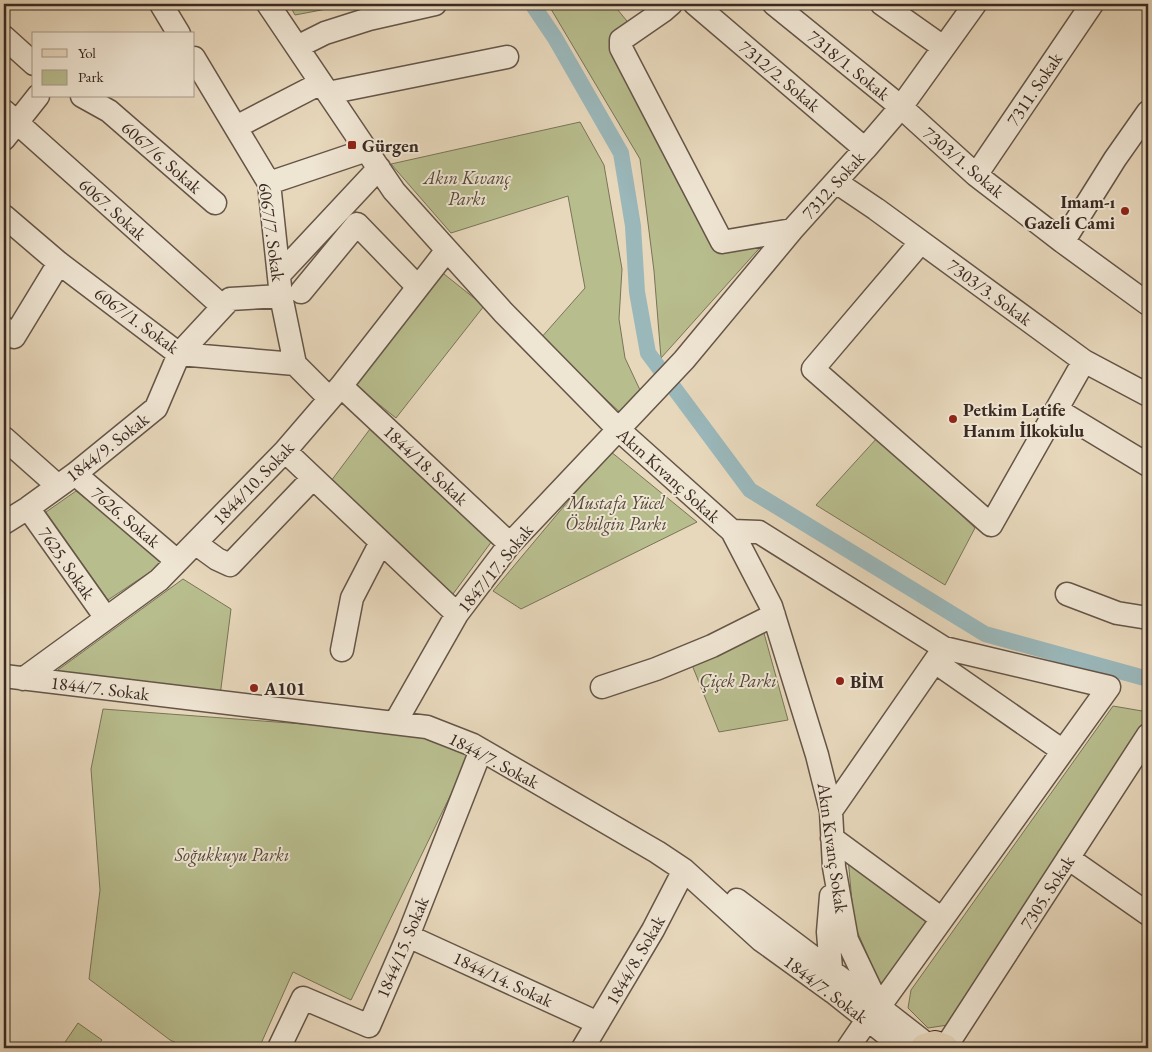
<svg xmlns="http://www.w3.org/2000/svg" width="1152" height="1052" viewBox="0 0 1152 1052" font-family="'EB Garamond',serif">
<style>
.green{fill:#b8bd8e;stroke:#797458}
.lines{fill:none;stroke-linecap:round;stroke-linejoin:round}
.canal{stroke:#9ab7ba;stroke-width:16}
.minor-casing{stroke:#655548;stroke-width:25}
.major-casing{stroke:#3a2a22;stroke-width:30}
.minor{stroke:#efe5d3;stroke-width:22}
.major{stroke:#e7d7bb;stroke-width:28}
.poi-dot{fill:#8f2418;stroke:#efe5d3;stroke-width:2}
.labels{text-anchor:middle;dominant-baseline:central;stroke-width:4;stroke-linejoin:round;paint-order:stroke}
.street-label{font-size:18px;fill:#3a2a22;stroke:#efe5d3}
.poi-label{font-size:18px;font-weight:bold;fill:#3a2a22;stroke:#efe5d3;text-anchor:start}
.park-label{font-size:18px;font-style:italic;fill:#534738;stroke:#efe5d3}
</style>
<rect width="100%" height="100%" fill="#e7d7bb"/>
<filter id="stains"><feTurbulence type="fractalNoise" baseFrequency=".004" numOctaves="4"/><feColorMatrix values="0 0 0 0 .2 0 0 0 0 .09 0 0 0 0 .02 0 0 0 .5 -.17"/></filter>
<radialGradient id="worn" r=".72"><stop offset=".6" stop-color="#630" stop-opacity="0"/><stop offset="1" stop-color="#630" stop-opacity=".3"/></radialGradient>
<path class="green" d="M 289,4 L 353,4 L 295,15 Z
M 548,4 L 613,4 L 631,26 L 615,36 L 717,249 L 765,242 L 661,358 L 654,271 L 640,159 Z
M 580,122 L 604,165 L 622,269 L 619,319 L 625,358 L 640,390 L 622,414 L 540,339 L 585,288 L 568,196 L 451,233 L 391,164 Z
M 439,270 L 484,306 L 396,418 L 351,382 Z
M 370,429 L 492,541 L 453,594 L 331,481 Z
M 878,437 L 975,528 L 945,585 L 816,505 Z
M 610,451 L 697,522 L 521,609 L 493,591 Z
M 76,491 L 165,562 L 108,600 L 46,512 Z
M 183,579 L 231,609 L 220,696 L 51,675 Z
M 762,626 L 788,720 L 719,732 L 690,660 Z
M 1113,706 L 1148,712 L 1148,716 L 948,1025 L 928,1028 L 908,1008 L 911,990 Z
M 103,709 L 422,733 L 471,753 L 351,1000 L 293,972 L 259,1048 L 187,1048 L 170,1040 L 89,979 L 100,890 L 91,769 Z
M 848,858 L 933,921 L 883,991 L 854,924 Z
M 78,1023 L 102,1040 L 96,1048 L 61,1048 Z"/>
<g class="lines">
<path class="canal" d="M 532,4 L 555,38 L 621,153 L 633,226 L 637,292 L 648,353 L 750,490 L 985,634 L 1148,679"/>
<defs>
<path id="minor" d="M 161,4 L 179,34
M 268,4 L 394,191 L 503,312 L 619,430 L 732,531 L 771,606 L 817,755 L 831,811 L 834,867 L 847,940 L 879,1007 L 929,1046
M 671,4 L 663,11 L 621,40 L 621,48 L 722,242 L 792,230
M 695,4 L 865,149
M 774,4 L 901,107 L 976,175 L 1063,242 L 1148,304
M 882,4 L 943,47
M 4,37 L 34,64
M 297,47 L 325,33 L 369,19 L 435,4
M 194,58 L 269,183 L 281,296 L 295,364
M 328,93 L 507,57
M 82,96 L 109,111 L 215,203
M 4,111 L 222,306
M 236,127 L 321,83
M 4,139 L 38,96
M 976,175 L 1092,4
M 836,182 L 876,209 L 1084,361 L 1148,395
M 269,183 L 367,150
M 4,216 L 59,263 L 179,354 L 295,364
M 921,242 L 813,369 L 991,525 L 1084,361
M 1063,242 L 1115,159 L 1148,112
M 279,275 L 379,168
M 301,292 L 357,224 L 418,287
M 4,328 L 14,337 L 59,263
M 295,364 L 329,398
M 341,386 L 510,544
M 1057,410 L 1148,465
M 4,438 L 58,486
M 285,451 L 457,614
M 75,474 L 177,561
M 28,508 L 106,618
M 4,523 L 28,508 L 75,474 L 156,408 L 179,354 L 230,299 L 281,296
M 732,531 L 759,532 L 944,648 L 831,811
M 195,543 L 217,559 L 230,565 L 313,478
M 1067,594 L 1117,613 L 1148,618
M 342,650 L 352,598 L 381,542
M 935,662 L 1063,751
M 4,676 L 427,727 L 473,745 L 657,852 L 684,870 L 761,940 L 833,992 L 891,1038 L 902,1048
M 23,679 L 159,580 L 285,451 L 341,386 L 447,250
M 602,687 L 656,669 L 712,646 L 774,615
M 395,723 L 457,614 L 510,544 L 684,360 L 792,230 L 865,149 L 901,107 L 975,4
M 832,838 L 942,919
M 1068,858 L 1148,914
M 831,896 L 828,932 L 832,981
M 737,900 L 879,1007 L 1109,687 L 944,648
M 408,936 L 598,1023
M 279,1048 L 303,998 L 369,1026 L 408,936 L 481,750
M 583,1048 L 653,930 L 684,870
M 848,1048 L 867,1020
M 945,1048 L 1148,735"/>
<path id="major" d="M 925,1048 L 935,1045 L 944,1048"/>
</defs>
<use href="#minor" class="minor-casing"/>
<use href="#major" class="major-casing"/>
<use href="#minor" class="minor"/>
<use href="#major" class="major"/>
</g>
<g class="poi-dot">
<rect x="347" y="140" width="10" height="10" rx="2.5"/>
<circle cx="1125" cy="211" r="5"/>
<circle cx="953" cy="419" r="5"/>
<circle cx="840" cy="681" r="5"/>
<circle cx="254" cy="688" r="5"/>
</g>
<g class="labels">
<g class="street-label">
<text transform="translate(849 65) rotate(39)">7318/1. Sokak</text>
<text transform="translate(780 76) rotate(40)">7312/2. Sokak</text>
<text transform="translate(1034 89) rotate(-56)">7311. Sokak</text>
<text transform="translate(162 157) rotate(41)">6067/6. Sokak</text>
<text transform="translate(964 162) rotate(40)">7303/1. Sokak</text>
<text transform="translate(833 185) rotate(-48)">7312. Sokak</text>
<text transform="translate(113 209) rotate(42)">6067. Sokak</text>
<text transform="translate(272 232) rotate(82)">6067/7. Sokak</text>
<text transform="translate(990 292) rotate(36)">7303/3. Sokak</text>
<text transform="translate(137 320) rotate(36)">6067/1. Sokak</text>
<text transform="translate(107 447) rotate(-38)">1844/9. Sokak</text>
<text transform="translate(426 465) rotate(43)">1844/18. Sokak</text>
<text transform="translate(669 475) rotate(42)">Akın Kıvanç Sokak</text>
<text transform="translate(253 483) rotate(-46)">1844/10. Sokak</text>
<text transform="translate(126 517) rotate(40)">7626. Sokak</text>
<text transform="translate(67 563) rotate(55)">7625. Sokak</text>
<text transform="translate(495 568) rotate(-51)">1847/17. Sokak</text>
<text transform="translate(100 688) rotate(7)">1844/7. Sokak</text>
<text transform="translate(494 760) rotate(28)">1844/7. Sokak</text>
<text transform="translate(833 848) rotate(82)">Akın Kıvanç Sokak</text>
<text transform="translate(1047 892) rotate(-57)">7305. Sokak</text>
<text transform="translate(402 947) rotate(-67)">1844/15. Sokak</text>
<text transform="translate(635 960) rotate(-60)">1844/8. Sokak</text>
<text transform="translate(503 979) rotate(25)">1844/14. Sokak</text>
<text transform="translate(826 989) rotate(37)">1844/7. Sokak</text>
</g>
<g class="poi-label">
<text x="362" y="145">Gürgen</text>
<text x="1115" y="201" text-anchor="end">Imam-ı<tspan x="1115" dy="21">Gazeli Cami</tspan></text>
<text x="963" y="409">Petkim Latife<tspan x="963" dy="21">Hanım İlkokulu</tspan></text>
<text x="850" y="681">BİM</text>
<text x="264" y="688">A101</text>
</g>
<g class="park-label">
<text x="467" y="177">Akın Kıvanç<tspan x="467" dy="21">Parkı</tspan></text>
<text x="616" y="502">Mustafa Yücel<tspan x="616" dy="21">Özbilgin Parkı</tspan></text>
<text x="738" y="680">Çiçek Parkı</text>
<text x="232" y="854">Soğukkuyu Parkı</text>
</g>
</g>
<rect width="1152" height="1052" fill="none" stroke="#e7d7bb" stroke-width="20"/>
<rect x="5" y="5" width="1142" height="1042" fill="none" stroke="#3a2a22" stroke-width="2.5"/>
<rect x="10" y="10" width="1132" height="1032" fill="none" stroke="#3a2a22"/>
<rect x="32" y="32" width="162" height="65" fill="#efe5d3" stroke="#a79a8c"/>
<rect x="42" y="49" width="25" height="8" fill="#e7d7bb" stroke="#a79a8c"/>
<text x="78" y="58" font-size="15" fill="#3a2a22">Yol</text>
<rect x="42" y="70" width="25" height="15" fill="#b8bd8e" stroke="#a79a8c"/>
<text x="78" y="82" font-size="15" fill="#3a2a22">Park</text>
<rect width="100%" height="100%" filter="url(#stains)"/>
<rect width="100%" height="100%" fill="url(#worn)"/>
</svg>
